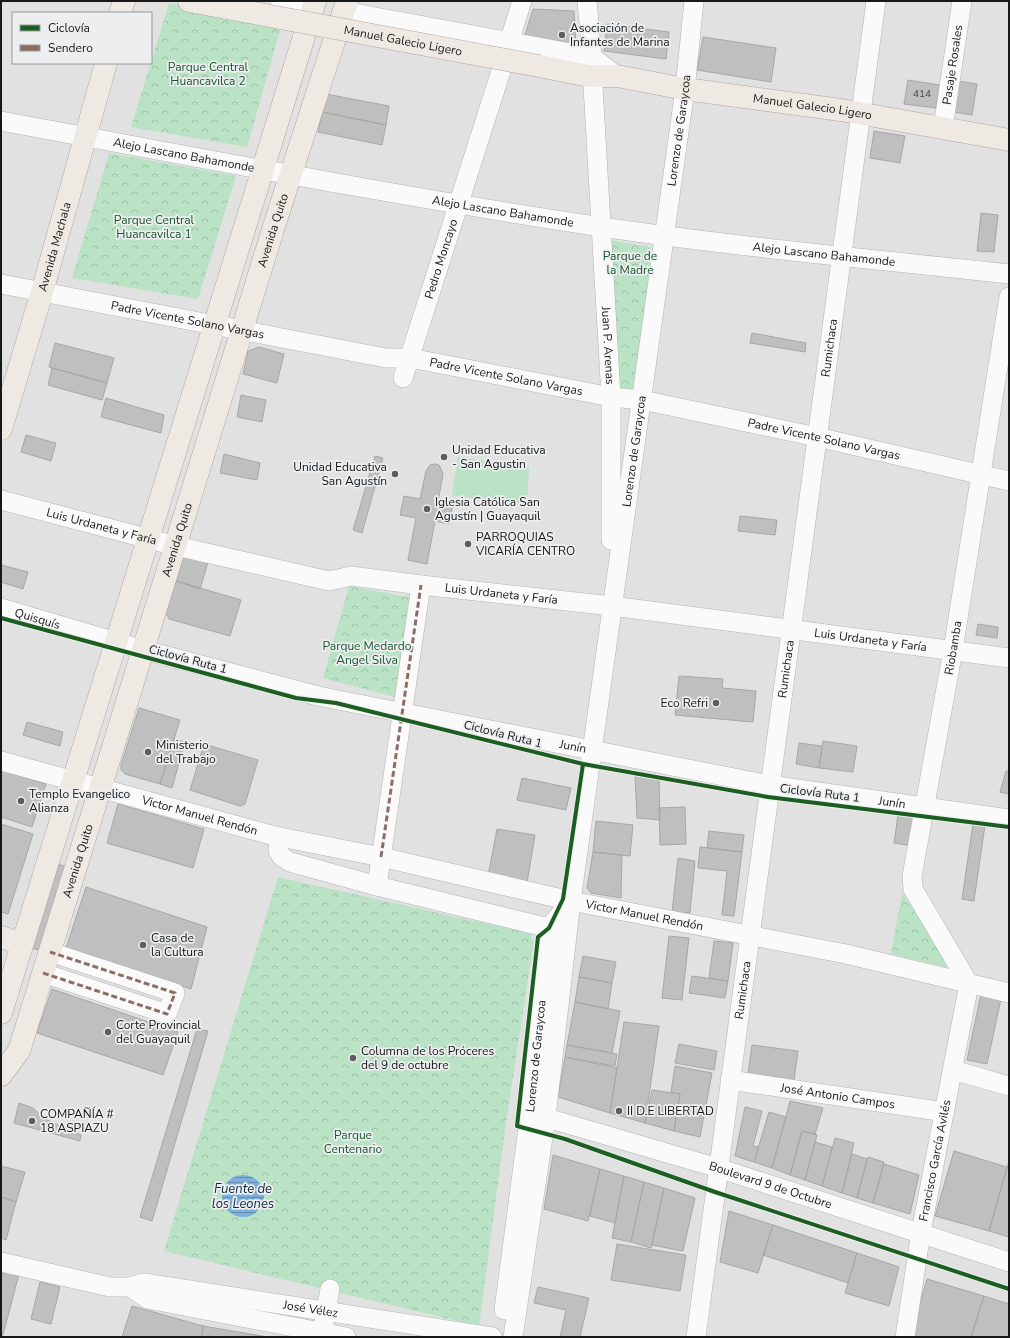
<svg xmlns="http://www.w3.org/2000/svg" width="1010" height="1338" viewBox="0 0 1010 1338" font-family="'Nunito Sans',sans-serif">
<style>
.forest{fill:url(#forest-crowns)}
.pitch{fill:#bae2c4}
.water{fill:url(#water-rules)}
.building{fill:#bfbfc0;stroke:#a8a7a8}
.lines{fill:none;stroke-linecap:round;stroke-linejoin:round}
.minor-casing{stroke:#b4b4b5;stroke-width:20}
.major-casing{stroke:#b1a59c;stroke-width:23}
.minor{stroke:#fafafb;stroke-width:19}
.major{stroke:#efe9e4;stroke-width:22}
.major-bridge-casing{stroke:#b1a59c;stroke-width:23;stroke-linecap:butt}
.major-bridge{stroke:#efe9e4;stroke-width:22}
.quiet{stroke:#8d6e63;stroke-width:3;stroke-dasharray:6 3;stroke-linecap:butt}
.cycleway-casing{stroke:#edeef0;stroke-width:6}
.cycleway{stroke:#1b5e20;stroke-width:4}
.poi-dot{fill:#5e5e5f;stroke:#edeef0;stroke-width:1.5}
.labels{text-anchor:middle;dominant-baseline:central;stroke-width:3.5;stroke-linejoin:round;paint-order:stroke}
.number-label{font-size:10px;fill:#414242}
.poi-label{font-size:12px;fill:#171818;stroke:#edeef0;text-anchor:start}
.street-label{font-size:12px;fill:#171818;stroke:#edeef0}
.park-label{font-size:12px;fill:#1a552d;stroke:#edeef0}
.water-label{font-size:13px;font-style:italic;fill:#0d2b45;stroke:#edeef0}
</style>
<defs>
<pattern id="forest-crowns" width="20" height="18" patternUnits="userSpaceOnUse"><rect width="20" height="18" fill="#bae2c4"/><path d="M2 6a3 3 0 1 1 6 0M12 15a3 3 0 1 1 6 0" fill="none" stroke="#9fc1a8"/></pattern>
<pattern id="water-rules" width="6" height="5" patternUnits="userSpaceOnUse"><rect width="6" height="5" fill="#7dafdc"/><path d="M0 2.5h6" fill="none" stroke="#658db1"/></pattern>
</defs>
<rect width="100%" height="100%" fill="#e1e1e2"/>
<path class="forest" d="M 169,3 L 281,27 L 247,147 L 131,127 Z
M 109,153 L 236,176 L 198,299 L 72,278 Z
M 610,240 L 651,247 L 640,393 L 618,391 Z
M 349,586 L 413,598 L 395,697 L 323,678 Z
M 278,877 L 532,934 L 531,939 L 534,940 L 505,1130 L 479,1326 L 164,1251 Z
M 902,893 L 955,969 L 891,954 Z"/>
<path class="pitch" d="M 458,457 L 529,467 L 527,507 L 452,495 Z"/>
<path class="water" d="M222 1196a21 21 0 1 1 42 0a21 21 0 1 1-42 0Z"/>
<path class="building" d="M 533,9 L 574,11 L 576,47 L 524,38 Z
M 607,24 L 669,32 L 666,59 L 604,51 Z
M 703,37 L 776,48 L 771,82 L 697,70 Z
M 908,80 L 940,85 L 936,108 L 904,104 Z
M 958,81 L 977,84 L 972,115 L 953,112 Z
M 326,94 L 389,106 L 386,125 L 322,112 Z
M 322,112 L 386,125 L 382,145 L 318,132 Z
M 874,131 L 905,136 L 900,163 L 870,158 Z
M 981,213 L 998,215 L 994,252 L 977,251 Z
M 752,333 L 806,343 L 805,352 L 750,343 Z
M 55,343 L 114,358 L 107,383 L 49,367 Z
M 259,347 L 284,354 L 277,383 L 243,374 L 248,351 Z
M 52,368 L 107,383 L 102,400 L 48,385 Z
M 241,395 L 266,400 L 262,422 L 237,417 Z
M 106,398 L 164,415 L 161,433 L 101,417 Z
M 26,435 L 56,443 L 51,461 L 21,452 Z
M 224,454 L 260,463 L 257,480 L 220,473 Z
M 375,456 L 383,458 L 362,533 L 353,530 Z
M 435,464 L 439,465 L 443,474 L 438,502 L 453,504 L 449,524 L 435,521 L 427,564 L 408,560 L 416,518 L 400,515 L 404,496 L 420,499 L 426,471 L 430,465 Z
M 740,516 L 777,520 L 775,535 L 738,531 Z
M 184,554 L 208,562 L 200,589 L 176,581 Z
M 1,565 L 28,572 L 23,589 L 1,582 Z
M 176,581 L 241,600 L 230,636 L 169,619 L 166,612 Z
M 978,624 L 998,627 L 997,638 L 976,635 Z
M 679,676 L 723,679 L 722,688 L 756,691 L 753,722 L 675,715 Z
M 139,708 L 180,720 L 160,784 L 125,774 L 121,770 L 121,765 Z
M 27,722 L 63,732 L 60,746 L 23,735 Z
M 174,739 L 185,742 L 172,788 L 160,784 Z
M 823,741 L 857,746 L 853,772 L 819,768 Z
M 799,743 L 822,746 L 819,768 L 796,764 Z
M 204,744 L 258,760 L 245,804 L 240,806 L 190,790 Z
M 1,770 L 46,784 L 32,827 L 1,817 Z
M 1006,771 L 1009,771 L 1009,794 L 1000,792 Z
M 635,774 L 659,778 L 660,820 L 637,818 Z
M 522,778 L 571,788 L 566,810 L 517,800 Z
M 118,804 L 204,829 L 193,868 L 107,843 Z
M 685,807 L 686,844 L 660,845 L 659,808 Z
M 898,815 L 917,817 L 913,846 L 894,843 Z
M 596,821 L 633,825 L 630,856 L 593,852 Z
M 1,824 L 33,834 L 8,914 L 1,912 Z
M 973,824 L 985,825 L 974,901 L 962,899 Z
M 497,829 L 535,835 L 527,883 L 488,876 Z
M 709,831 L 744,835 L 742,852 L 707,848 Z
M 700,847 L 742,852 L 734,916 L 722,915 L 727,871 L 698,868 Z
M 593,852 L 622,855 L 621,898 L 591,893 L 587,888 Z
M 678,858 L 695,861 L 690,913 L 672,912 Z
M 41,859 L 81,871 L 45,952 L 25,946 Z
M 86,887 L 207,927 L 191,989 L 66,948 Z
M 669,936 L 689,938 L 682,1000 L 662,998 Z
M 714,941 L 733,943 L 728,981 L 709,978 Z
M 583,956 L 616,962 L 612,983 L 579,977 Z
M 692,976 L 728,981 L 725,998 L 689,993 Z
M 579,977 L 612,983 L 608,1009 L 575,1002 Z
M 52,989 L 178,1032 L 163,1075 L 37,1033 Z
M 981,994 L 1001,999 L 987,1064 L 967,1060 Z
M 575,1002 L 620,1011 L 612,1053 L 567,1045 Z
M 624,1022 L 659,1026 L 645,1123 L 610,1113 Z
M 197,1029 L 208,1031 L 152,1221 L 140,1217 Z
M 679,1044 L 717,1051 L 714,1070 L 675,1063 Z
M 567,1045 L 617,1054 L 615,1066 L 565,1057 Z
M 752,1045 L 798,1051 L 794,1080 L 748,1073 Z
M 565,1057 L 617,1068 L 610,1113 L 558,1097 Z
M 675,1066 L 712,1073 L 700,1137 L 674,1131 L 680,1094 L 671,1092 Z
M 652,1090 L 680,1094 L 674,1131 L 645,1123 Z
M 790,1101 L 823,1108 L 815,1134 L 802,1131 L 790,1175 L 772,1168 Z
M 19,1103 L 33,1108 L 45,1119 L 81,1135 L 80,1141 L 14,1123 Z
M 745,1107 L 762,1111 L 753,1146 L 759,1147 L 754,1162 L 735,1156 Z
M 769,1112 L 786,1117 L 772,1168 L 754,1162 Z
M 802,1131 L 817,1135 L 805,1180 L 790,1175 Z
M 835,1138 L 854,1143 L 842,1193 L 822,1186 Z
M 815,1142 L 832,1147 L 822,1186 L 805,1180 Z
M 954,1151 L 1007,1167 L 989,1231 L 935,1216 Z
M 852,1154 L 867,1159 L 857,1198 L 842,1193 Z
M 553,1155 L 600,1169 L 588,1221 L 544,1209 Z
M 868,1157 L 884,1162 L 873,1203 L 857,1198 Z
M 1009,1161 L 1009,1237 L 989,1231 Z
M 884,1164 L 919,1175 L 910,1214 L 873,1203 Z
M 1,1166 L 25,1172 L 16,1202 L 1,1197 Z
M 600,1169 L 624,1176 L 615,1223 L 590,1216 Z
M 624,1176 L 644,1182 L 631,1242 L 612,1238 Z
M 644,1182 L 664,1188 L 651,1248 L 631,1242 Z
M 664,1188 L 695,1198 L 683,1251 L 652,1245 Z
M 1,1197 L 16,1202 L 6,1240 L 1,1238 Z
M 729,1211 L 773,1225 L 758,1273 L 720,1262 Z
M 773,1225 L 857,1253 L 848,1283 L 763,1255 Z
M 617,1244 L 686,1255 L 680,1291 L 611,1280 Z
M 857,1253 L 899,1267 L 889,1306 L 845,1293 Z
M 1,1270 L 19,1274 L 3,1335 L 1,1335 Z
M 927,1279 L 984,1296 L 971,1337 L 910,1337 Z
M 40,1282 L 60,1287 L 51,1324 L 31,1319 Z
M 538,1287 L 589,1298 L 580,1337 L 560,1337 L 566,1310 L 534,1303 Z
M 984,1296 L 1009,1304 L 1009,1337 L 971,1337 Z
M 132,1306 L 203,1326 L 202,1337 L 122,1337 Z
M 203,1326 L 268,1337 L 202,1337 Z"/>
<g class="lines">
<defs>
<g id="minor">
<path d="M 280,1 L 314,7"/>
<path d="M 587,1 L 592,57"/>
<path d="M 343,11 L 592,57 L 617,76"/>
<path d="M 509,42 L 522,1"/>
<path id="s1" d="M 593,86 L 611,397 L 611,540"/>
<path id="s2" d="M 1,121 C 201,158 401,197 602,227 C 737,247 873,259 1009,274"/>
<path id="s3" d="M 943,128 L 962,1"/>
<path id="s4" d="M 1,284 L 386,358 L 410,358 L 611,397 L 642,400 L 817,437 L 1009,481"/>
<path id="s5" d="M 403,378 L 501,71"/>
<path id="s6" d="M 1,500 L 176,546 L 329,581 L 351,576 L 421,585 L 612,606 L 1009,658"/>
<path id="s7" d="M 1,608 L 144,650 L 318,696 L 769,785 L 1009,819"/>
<path id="s8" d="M 1,761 L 275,836 L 381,857 L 571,901 L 846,954 L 1009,993"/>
<path d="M 280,837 L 278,851 L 282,857 L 290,862 L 377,886 L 549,928"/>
<path d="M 377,886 L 421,585"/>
<path d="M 43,973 L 167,1014 L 175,993 L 50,952"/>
<path d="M 953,1070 L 1009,1086"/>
<path id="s9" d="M 730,1080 L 945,1112"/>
<path id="s10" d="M 530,1113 L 718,1168 L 1009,1262"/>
<path id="s11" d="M 1,1262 L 110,1287 L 130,1287 L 144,1283 L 492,1337"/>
<path d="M 130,1287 L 148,1299 L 346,1337"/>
<path id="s12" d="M 504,1310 L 530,1113 L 549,928 L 571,901"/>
<path d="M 324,1323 L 330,1289"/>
<path id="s13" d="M 513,1337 L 546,1117 L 571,901 L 685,89 L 694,1"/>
<path id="s14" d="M 696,1337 L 876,1"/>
<path id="s15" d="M 905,1337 L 921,1232 L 969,984 L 913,889 L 912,876 L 953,650 L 1009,297"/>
</g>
<g id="major">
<path d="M 189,1 L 227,8"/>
<path d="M 120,13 L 124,1"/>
<path id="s16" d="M 539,66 L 589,76 L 617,76 L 685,89 L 841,110 L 1009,140"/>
<path id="s17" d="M 1,429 L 42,292 L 106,63"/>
<path d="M 1,937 L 22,944"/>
<path d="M 1,1013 L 315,1"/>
<path id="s18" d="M 1,1075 L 19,1051 L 276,220 L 347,1"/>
</g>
</defs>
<use href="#minor" class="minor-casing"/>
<use href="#major" class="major-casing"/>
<use href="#minor" class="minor"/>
<use href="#major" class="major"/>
<defs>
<g id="major-bridge">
<path id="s19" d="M 227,8 L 539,66"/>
</g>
</defs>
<use href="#major-bridge" class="major-bridge-casing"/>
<use href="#major-bridge" class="major-bridge"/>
<path class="quiet" d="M 381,857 L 421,585
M 43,973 L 167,1014 L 175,993 L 50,952"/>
<defs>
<path id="cycleway" d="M 1,618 L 296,698 L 336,703 L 583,764 L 768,797 L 1009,827
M 583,764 L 563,899 L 549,928 L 538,937 L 517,1126 L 565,1139 L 715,1192 L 1009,1289"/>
</defs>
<use href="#cycleway" class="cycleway-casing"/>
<use href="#cycleway" class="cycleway"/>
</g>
<g class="poi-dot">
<circle cx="562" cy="35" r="4"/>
<circle cx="444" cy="457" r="4"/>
<circle cx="395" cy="474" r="4"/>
<circle cx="427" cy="509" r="4"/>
<circle cx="468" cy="544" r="4"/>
<circle cx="716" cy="703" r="4"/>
<circle cx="148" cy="752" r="4"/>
<circle cx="21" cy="801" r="4"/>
<circle cx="143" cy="945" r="4"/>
<circle cx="108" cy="1032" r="4"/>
<circle cx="353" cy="1058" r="4"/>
<circle cx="619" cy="1111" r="4"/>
<circle cx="32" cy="1121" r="4"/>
</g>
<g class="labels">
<g class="number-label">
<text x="922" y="94">414</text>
</g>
<g class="poi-label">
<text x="570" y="28">Asociación de<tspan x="570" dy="14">Infantes de Marina</tspan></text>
<text x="452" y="450">Unidad Educativa<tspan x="452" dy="14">- San Agustin</tspan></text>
<text x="387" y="467" text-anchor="end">Unidad Educativa<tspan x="387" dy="14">San Agustín</tspan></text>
<text x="435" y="502">Iglesia Católica San<tspan x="435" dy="14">Agustín | Guayaquil</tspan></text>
<text x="476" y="537">PARROQUIAS<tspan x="476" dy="14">VICARÍA CENTRO</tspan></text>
<text x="708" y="703" text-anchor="end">Eco Refri</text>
<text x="156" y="745">Ministerio<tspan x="156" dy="14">del Trabajo</tspan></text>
<text x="29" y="794">Templo Evangelico<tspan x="29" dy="14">Alianza</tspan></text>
<text x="151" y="938">Casa de<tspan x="151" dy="14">la Cultura</tspan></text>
<text x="116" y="1025">Corte Provincial<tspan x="116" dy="14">del Guayaquil</tspan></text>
<text x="361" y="1051">Columna de los Próceres<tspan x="361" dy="14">del 9 de octubre</tspan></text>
<text x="627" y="1111">II D.E LIBERTAD</text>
<text x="40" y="1114">COMPAÑÍA #<tspan x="40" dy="14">18 ASPIAZU</tspan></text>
</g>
<g class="street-label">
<text stroke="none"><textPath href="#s19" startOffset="179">Manuel Galecio Ligero</textPath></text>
<text stroke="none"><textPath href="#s3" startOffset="64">Pasaje Rosales</textPath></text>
<text stroke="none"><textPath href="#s16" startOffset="277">Manuel Galecio Ligero</textPath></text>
<text stroke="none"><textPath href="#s13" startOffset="1218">Lorenzo de Garaycoa</textPath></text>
<text stroke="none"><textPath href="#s2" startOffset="186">Alejo Lascano Bahamonde</textPath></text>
<text stroke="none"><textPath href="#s2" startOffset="510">Alejo Lascano Bahamonde</textPath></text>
<text stroke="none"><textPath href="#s18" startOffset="889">Avenida Quito</textPath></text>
<text stroke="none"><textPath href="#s17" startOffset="190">Avenida Machala</textPath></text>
<text stroke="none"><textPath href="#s2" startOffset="834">Alejo Lascano Bahamonde</textPath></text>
<text stroke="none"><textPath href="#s5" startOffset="125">Pedro Moncayo</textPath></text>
<text stroke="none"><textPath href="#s4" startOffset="190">Padre Vicente Solano Vargas</textPath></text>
<text stroke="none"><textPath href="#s1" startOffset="260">Juan P. Arenas</textPath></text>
<text stroke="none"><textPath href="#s14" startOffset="998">Rumichaca</textPath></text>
<text stroke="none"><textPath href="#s4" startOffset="514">Padre Vicente Solano Vargas</textPath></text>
<text stroke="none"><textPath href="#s4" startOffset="838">Padre Vicente Solano Vargas</textPath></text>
<text stroke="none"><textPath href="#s13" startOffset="894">Lorenzo de Garaycoa</textPath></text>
<text stroke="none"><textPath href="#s6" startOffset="104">Luis Urdaneta y Faría</textPath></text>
<text stroke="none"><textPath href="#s18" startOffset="565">Avenida Quito</textPath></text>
<text stroke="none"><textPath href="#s6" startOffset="512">Luis Urdaneta y Faría</textPath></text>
<text stroke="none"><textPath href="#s7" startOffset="38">Quisquís</textPath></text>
<text stroke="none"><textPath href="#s6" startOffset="884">Luis Urdaneta y Faría</textPath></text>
<text stroke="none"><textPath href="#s15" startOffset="714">Riobamba</textPath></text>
<text transform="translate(188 659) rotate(15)">Ciclovía Ruta 1</text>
<text stroke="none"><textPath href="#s14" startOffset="674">Rumichaca</textPath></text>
<text transform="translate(503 734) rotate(14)">Ciclovía Ruta 1</text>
<text stroke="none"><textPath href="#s7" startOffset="589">Junín</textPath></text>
<text transform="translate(820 793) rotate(7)">Ciclovía Ruta 1</text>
<text stroke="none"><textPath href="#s7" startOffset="913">Junín</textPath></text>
<text stroke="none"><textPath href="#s8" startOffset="206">Victor Manuel Rendón</textPath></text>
<text stroke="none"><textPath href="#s18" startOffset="229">Avenida Quito</textPath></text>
<text stroke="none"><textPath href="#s8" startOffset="662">Victor Manuel Rendón</textPath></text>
<text stroke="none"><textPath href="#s14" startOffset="350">Rumichaca</textPath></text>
<text stroke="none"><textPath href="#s12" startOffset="256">Lorenzo de Garaycoa</textPath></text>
<text stroke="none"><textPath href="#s9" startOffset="109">José Antonio Campos</textPath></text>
<text stroke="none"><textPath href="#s15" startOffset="179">Francisco García Avilés</textPath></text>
<text stroke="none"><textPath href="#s10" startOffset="251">Boulevard 9 de Octubre</textPath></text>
<text stroke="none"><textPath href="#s11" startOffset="315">José Vélez</textPath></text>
</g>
<g class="park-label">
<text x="208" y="67">Parque Central<tspan x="208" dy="14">Huancavilca 2</tspan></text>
<text x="154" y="220">Parque Central<tspan x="154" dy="14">Huancavilca 1</tspan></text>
<text x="630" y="256">Parque de<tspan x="630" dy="14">la Madre</tspan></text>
<text x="367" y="646">Parque Medardo<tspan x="367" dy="14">Angel Silva</tspan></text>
<text x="353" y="1135">Parque<tspan x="353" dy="14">Centenario</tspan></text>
</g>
<g class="water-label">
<text x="243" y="1189">Fuente de<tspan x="243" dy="15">los Leones</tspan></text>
</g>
</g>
<rect width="1010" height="1338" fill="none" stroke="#171818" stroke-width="4"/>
<rect x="12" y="12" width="140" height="52" fill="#edeef0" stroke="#97989a"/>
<rect x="20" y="25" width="20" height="6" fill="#1b5e20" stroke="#97989a"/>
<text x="48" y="32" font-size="12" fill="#171818">Ciclovía</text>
<rect x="20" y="45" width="20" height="6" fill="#8d6e63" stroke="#97989a"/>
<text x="48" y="52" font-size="12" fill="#171818">Sendero</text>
</svg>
